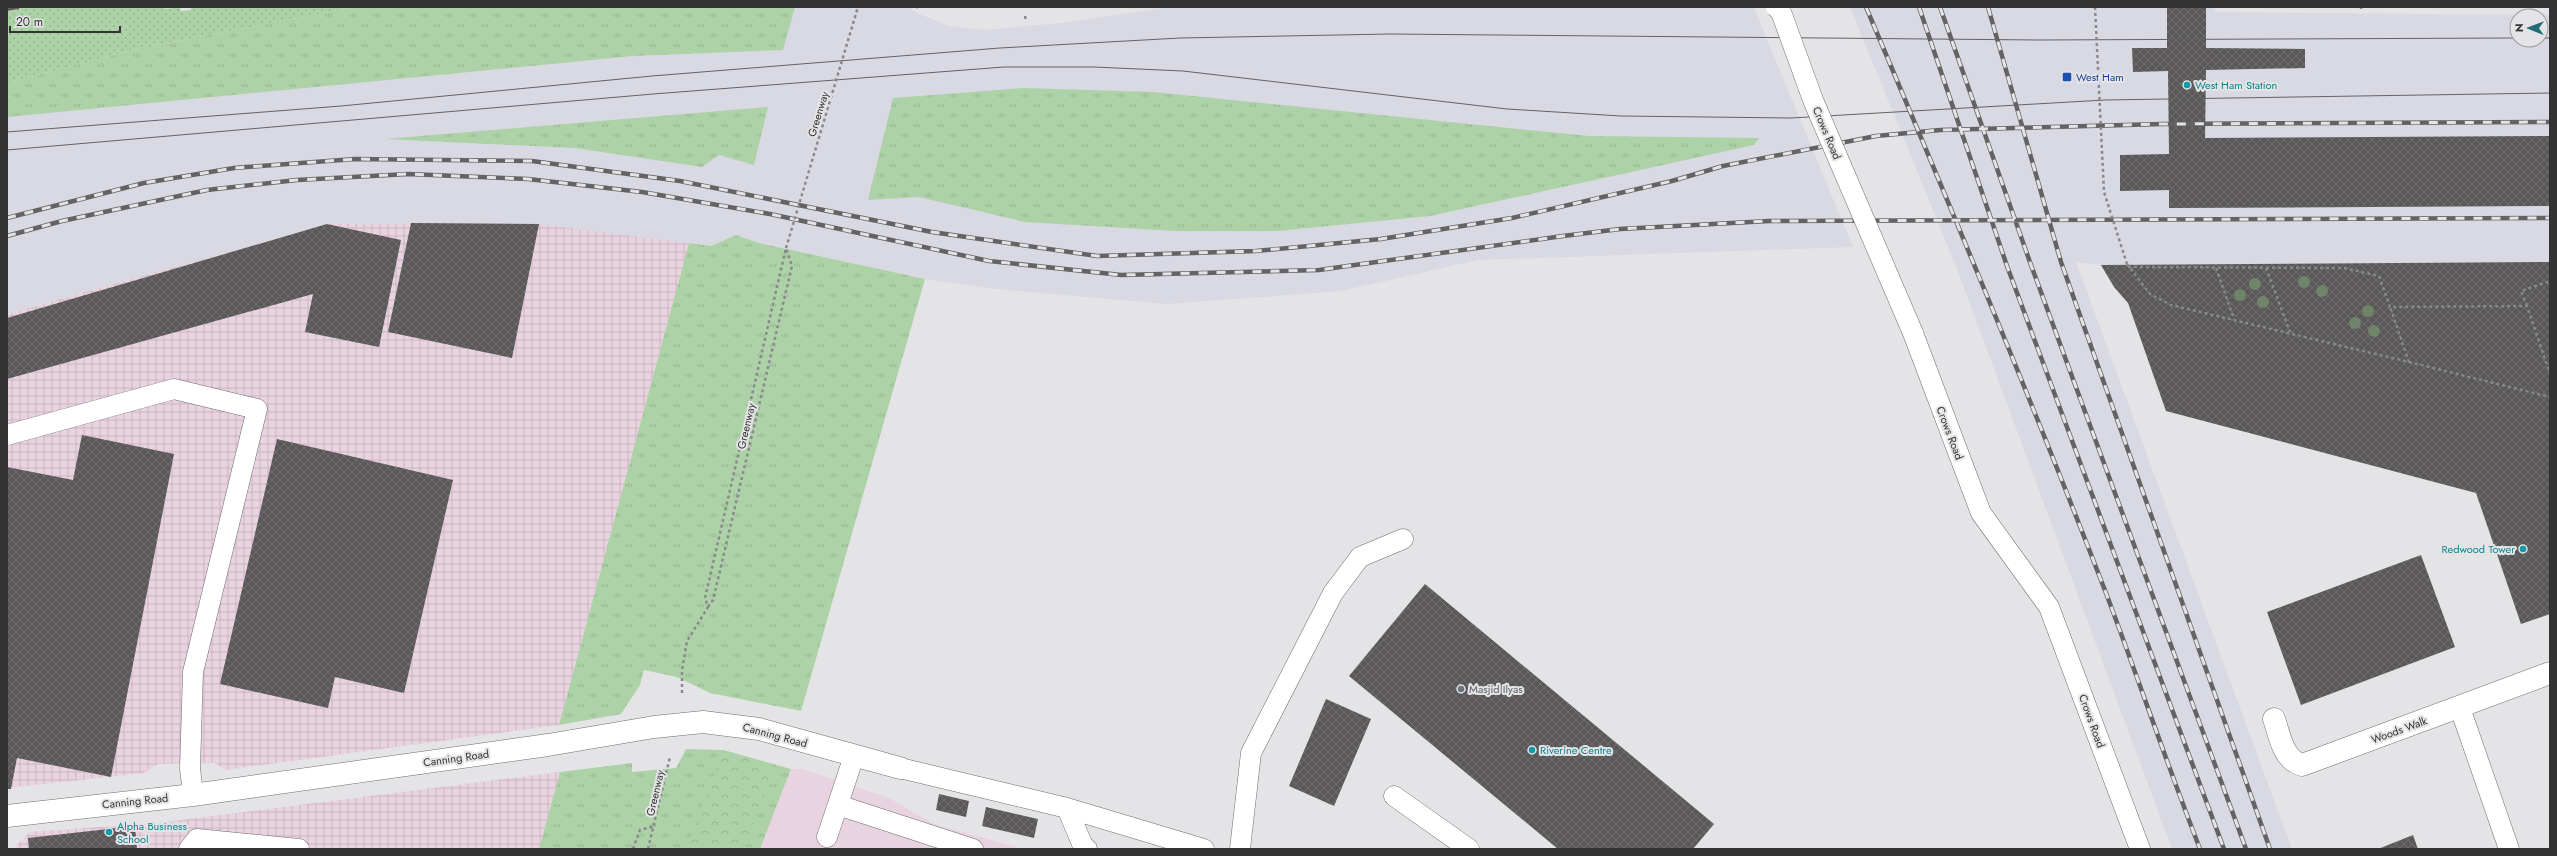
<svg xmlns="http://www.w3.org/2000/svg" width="2557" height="856" viewBox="0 0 2557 856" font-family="Jost,sans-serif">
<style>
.commercial{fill:#e9d3e0}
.industrial{fill:url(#industrial-grid)}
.built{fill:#d8d9e2;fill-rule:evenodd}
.grass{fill:url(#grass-tufts)}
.forest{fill:url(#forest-crowns)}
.garden{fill:url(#garden-dots)}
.building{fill:url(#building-cross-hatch)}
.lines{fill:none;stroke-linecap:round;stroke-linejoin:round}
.service-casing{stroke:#6d6d6f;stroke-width:21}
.pedestrian-casing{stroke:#6d6d6f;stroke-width:23}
.minor-casing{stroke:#6d6d6f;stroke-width:23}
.path{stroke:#89898b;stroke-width:2.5;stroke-dasharray:3 3;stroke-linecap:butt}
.service{stroke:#fff;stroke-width:20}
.pedestrian{stroke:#fff;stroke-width:22}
.minor{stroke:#fff;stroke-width:22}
.tram{stroke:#636365;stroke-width:1}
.rail-casing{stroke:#636365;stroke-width:4.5}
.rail{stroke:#e4e4e6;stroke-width:3;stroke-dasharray:9;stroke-linecap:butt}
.service-bridge-casing{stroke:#6d6d6f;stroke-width:21;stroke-linecap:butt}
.path-bridge{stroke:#89898b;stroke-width:2.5;stroke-dasharray:3 3;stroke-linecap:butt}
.service-bridge{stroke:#fff;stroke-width:20}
.tree{fill:#6e856a}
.transit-dot{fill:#1a4fb4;stroke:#e4e4e6;stroke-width:1.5}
.culture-dot{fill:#0f9aa8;stroke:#e4e4e6;stroke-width:1.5}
.worship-dot{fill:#6b7280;stroke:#e4e4e6;stroke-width:1.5}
.labels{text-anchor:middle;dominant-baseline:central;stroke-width:4;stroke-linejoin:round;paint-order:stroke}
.transit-label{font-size:11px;fill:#164399;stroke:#e4e4e6;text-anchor:start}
.culture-label{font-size:11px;fill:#0d838f;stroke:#e4e4e6;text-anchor:start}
.street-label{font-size:11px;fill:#333334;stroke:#e4e4e6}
.worship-label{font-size:11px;fill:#5b616d;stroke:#e4e4e6;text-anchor:start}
</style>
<defs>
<pattern id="industrial-grid" width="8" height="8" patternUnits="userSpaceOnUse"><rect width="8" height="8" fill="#ead3e0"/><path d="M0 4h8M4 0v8" fill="none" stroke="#c9b6c1"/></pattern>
<pattern id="grass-tufts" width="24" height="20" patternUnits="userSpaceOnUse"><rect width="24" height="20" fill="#aed2a8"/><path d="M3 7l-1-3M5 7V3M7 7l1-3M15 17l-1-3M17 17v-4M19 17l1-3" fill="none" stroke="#96b591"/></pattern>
<pattern id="forest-crowns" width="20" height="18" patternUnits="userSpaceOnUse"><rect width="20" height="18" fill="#aed2a8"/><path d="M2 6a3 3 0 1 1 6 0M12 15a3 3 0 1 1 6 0" fill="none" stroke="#96b591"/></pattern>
<pattern id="garden-dots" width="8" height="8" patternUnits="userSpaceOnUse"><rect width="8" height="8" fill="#aed2a8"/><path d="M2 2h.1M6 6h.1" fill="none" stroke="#96b591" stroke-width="1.8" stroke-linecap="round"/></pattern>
<pattern id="building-cross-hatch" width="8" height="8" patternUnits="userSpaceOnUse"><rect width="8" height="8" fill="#5a5858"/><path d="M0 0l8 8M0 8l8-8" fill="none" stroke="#6f6d6d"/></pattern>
</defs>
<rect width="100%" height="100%" fill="#e4e4e6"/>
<path class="commercial" d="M 791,769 L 803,769 L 889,798 L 936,825 L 1024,849 L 760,849 Z"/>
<path class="industrial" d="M 411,223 L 539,224 L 689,243 L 559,725 L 225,770 L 215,763 L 158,764 L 144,773 L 7,788 L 7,314 L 327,224 Z
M 560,772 L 539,849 L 14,848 L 30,832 L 157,823 Z"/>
<path class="built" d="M 355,7 L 909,7 L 917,13 L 949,26 L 984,30 L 1061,23 L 1171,7 L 1754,8 L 1853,247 L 1478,260 L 1341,291 L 1166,304 L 996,289 L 925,279 L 759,243 L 736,235 L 711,246 L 539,224 L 327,224 L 7,314 L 7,83 L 140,48 Z
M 1850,7 L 2215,7 L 2215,12 L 2550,15 L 2550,262 L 2101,265 L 2076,262 L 2292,849 L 2172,849 L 1957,269 ZM 2517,16 L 2541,16 L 2541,40 L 2517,40 Z"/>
<path class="grass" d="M 355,7 L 795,7 L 783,50 L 633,56 L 7,117 L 7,83 L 140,48 Z
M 1023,88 L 1153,92 L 1589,136 L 1759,138 L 1754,145 L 1430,216 L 1278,231 L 1175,231 L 1025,222 L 919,197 L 868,200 L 893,98 Z
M 768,107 L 754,165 L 719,155 L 702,167 L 575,148 L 384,139 Z
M 736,235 L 759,243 L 925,279 L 801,711 L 710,693 L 677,677 L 644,670 L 640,685 L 621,714 L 559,725 L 689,243 L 711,246 Z
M 686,749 L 723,750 L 791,769 L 760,849 L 539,849 L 560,772 L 632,763 L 632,772 L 676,768 Z"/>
<path class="forest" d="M 723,750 L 773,764 L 744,849 L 687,849 Z"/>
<path class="garden" d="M 19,7 L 164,7 L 165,9 L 180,7 L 181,11 L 191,10 L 191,7 L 355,7 L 140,48 L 7,83 L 7,11 L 19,9 Z"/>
<path class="building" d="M 7,7 L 19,7 L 19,9 L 7,11 Z
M 2167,7 L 2206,7 L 2206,48 L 2305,49 L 2305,68 L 2206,70 L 2205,138 L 2550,136 L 2550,206 L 2169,208 L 2169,190 L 2120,191 L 2120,155 L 2169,154 L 2168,71 L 2133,72 L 2132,48 L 2167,48 Z
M 411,223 L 539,224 L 512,358 L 388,332 Z
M 327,224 L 401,240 L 379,347 L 305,332 L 313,294 L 7,379 L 7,318 Z
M 2550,262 L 2550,614 L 2521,624 L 2476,493 L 2166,411 L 2128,303 L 2114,287 L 2101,265 Z
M 82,435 L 174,454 L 111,777 L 17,758 L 11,789 L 7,789 L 7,467 L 73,480 Z
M 277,439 L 453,480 L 404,693 L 335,677 L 328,708 L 220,684 Z
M 2421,555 L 2455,647 L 2301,705 L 2267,612 Z
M 1425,584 L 1714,824 L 1693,849 L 1558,849 L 1349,676 Z
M 1326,699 L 1371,719 L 1334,806 L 1289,786 Z
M 939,794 L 969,801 L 966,817 L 936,810 Z
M 986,807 L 1038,819 L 1034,838 L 982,826 Z
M 135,826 L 137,849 L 29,849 L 28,838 Z
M 2413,835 L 2418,849 L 2378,849 Z"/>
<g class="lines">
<defs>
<path id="service" d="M 1913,333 L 1981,513 L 2049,607 L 2140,849
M 7,435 L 174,389 L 257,409 L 193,672 L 190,768 L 193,795
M 2460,708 L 2509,849
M 900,768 L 1067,808 L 1204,849
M 1394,796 L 1469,849
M 838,805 L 973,849
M 1067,808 L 1083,846 L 1087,849
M 827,837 L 854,756
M 189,849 L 197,839 L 299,849
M 1240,849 L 1251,753 L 1333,593 L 1360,557 L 1403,539"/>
<path id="pedestrian" d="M 2274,719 C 2280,736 2283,760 2302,765 L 2550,673"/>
<path id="minor" d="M 7,816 L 193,795 L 548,745 L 654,727 L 703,722 L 759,729 L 900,768"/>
</defs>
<use href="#service" class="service-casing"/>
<use href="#pedestrian" class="pedestrian-casing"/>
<use href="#minor" class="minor-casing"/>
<path class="path" d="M 917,7 L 918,8
M 2361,9 L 2361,7
M 1025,16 L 1026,21
M 2127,264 L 2150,294 L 2171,305 L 2409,362 L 2390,307
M 2128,267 L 2344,268 L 2379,276 L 2390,307 L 2527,306 L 2550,374
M 2216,268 L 2234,319
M 2266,268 L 2290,332
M 2527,306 L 2521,291 L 2550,281
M 2409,362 L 2550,397
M 708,607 L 713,600 L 792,266 L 786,248
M 682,693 L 682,670 L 687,641 L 708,607 L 705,598 L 786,248
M 633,849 L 640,830 L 655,826
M 648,849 L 670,757"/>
<use href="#service" class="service"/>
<use href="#pedestrian" class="pedestrian"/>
<use href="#minor" class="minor"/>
<path class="tram" d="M 2541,38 L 2550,38
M 7,132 L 341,106 L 652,76 L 1000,48 L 1180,38 L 1390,34 L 2037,40 L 2517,38
M 7,150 L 653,94 L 1004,67 L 1094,67 L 1183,71 L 1507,109 L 1621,116 L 1791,118 L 2105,100 L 2550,93"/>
<defs>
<path id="rail" d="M 1866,7 C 1948,201 2030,396 2106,593 C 2138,678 2167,764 2200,849
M 1919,7 L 2007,266 L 2224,849
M 1940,7 L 2031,265 L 2246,849
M 1988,7 L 2061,262 L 2270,849
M 7,218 L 144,183 L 234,168 L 355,159 L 532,161 L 680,181 L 932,232 L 1097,256 L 1256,251 L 1381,239 L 1512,218 L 1672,181 L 1723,166 L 1876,136 L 1940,130 L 2162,124 L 2550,122
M 7,236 L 62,221 L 207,190 L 297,180 L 408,174 L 528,179 L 642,192 L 770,214 L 989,261 L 1121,275 L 1319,270 L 1563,236 L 1620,229 L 1769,221 L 2550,218"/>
</defs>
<use href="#rail" class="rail-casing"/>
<use href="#rail" class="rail"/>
<defs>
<path id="service-bridge" d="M 1776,7 L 1781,12 L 1813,100 L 1913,333"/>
</defs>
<use href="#service-bridge" class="service-bridge-casing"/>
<path class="path-bridge" d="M 2095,7 L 2104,192 L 2127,264
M 786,248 L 858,7"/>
<use href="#service-bridge" class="service-bridge"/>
</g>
<g class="tree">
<circle cx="2304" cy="282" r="6"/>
<circle cx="2255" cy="284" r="6"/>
<circle cx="2322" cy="291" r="6"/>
<circle cx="2240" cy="295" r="6"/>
<circle cx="2263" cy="302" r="6"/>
<circle cx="2368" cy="311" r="6"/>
<circle cx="2355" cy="323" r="6"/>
<circle cx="2374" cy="331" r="6"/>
</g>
<rect class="transit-dot" x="2062" y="72" width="10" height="10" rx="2"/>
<g class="culture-dot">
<circle cx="2187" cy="85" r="4"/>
<circle cx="2523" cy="549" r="4"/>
<circle cx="1532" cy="750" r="4"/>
<circle cx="109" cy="832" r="4"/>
</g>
<circle class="worship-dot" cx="1461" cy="689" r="4"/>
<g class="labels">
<g class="transit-label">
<text x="2076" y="77">West Ham</text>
</g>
<g class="culture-label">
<text x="2195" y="85">West Ham Station</text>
<text x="2515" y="549" text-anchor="end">Redwood Tower</text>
<text x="1540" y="750">Riverine Centre</text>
<text x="117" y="826">Alpha Business<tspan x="117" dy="13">School</tspan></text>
</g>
<g class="street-label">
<text transform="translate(818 114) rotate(-73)">Greenway</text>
<text transform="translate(1827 133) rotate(67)">Crows Road</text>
<text transform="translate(746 426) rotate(-77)">Greenway</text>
<text transform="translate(1950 433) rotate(69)">Crows Road</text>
<text transform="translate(2092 721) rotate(70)">Crows Road</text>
<text transform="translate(2399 730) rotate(-20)">Woods Walk</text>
<text transform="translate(775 735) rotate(15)">Canning Road</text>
<text transform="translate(456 758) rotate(-8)">Canning Road</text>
<text transform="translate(655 793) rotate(-77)">Greenway</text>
<text transform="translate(135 801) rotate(-6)">Canning Road</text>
</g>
<g class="worship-label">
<text x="1469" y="689">Masjid Ilyas</text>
</g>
</g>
<rect width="2557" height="856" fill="none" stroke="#333334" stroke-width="16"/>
<g transform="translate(2529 28) rotate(271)"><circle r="19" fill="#e4e4e6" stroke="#9d9d9f"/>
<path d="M0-3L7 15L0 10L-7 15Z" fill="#236c77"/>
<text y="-6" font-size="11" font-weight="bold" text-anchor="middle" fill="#333334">N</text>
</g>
<path d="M10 26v6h110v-6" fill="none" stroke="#333334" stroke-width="2"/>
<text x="16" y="26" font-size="12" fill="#333334" stroke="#e4e4e6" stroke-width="3" paint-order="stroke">20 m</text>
</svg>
